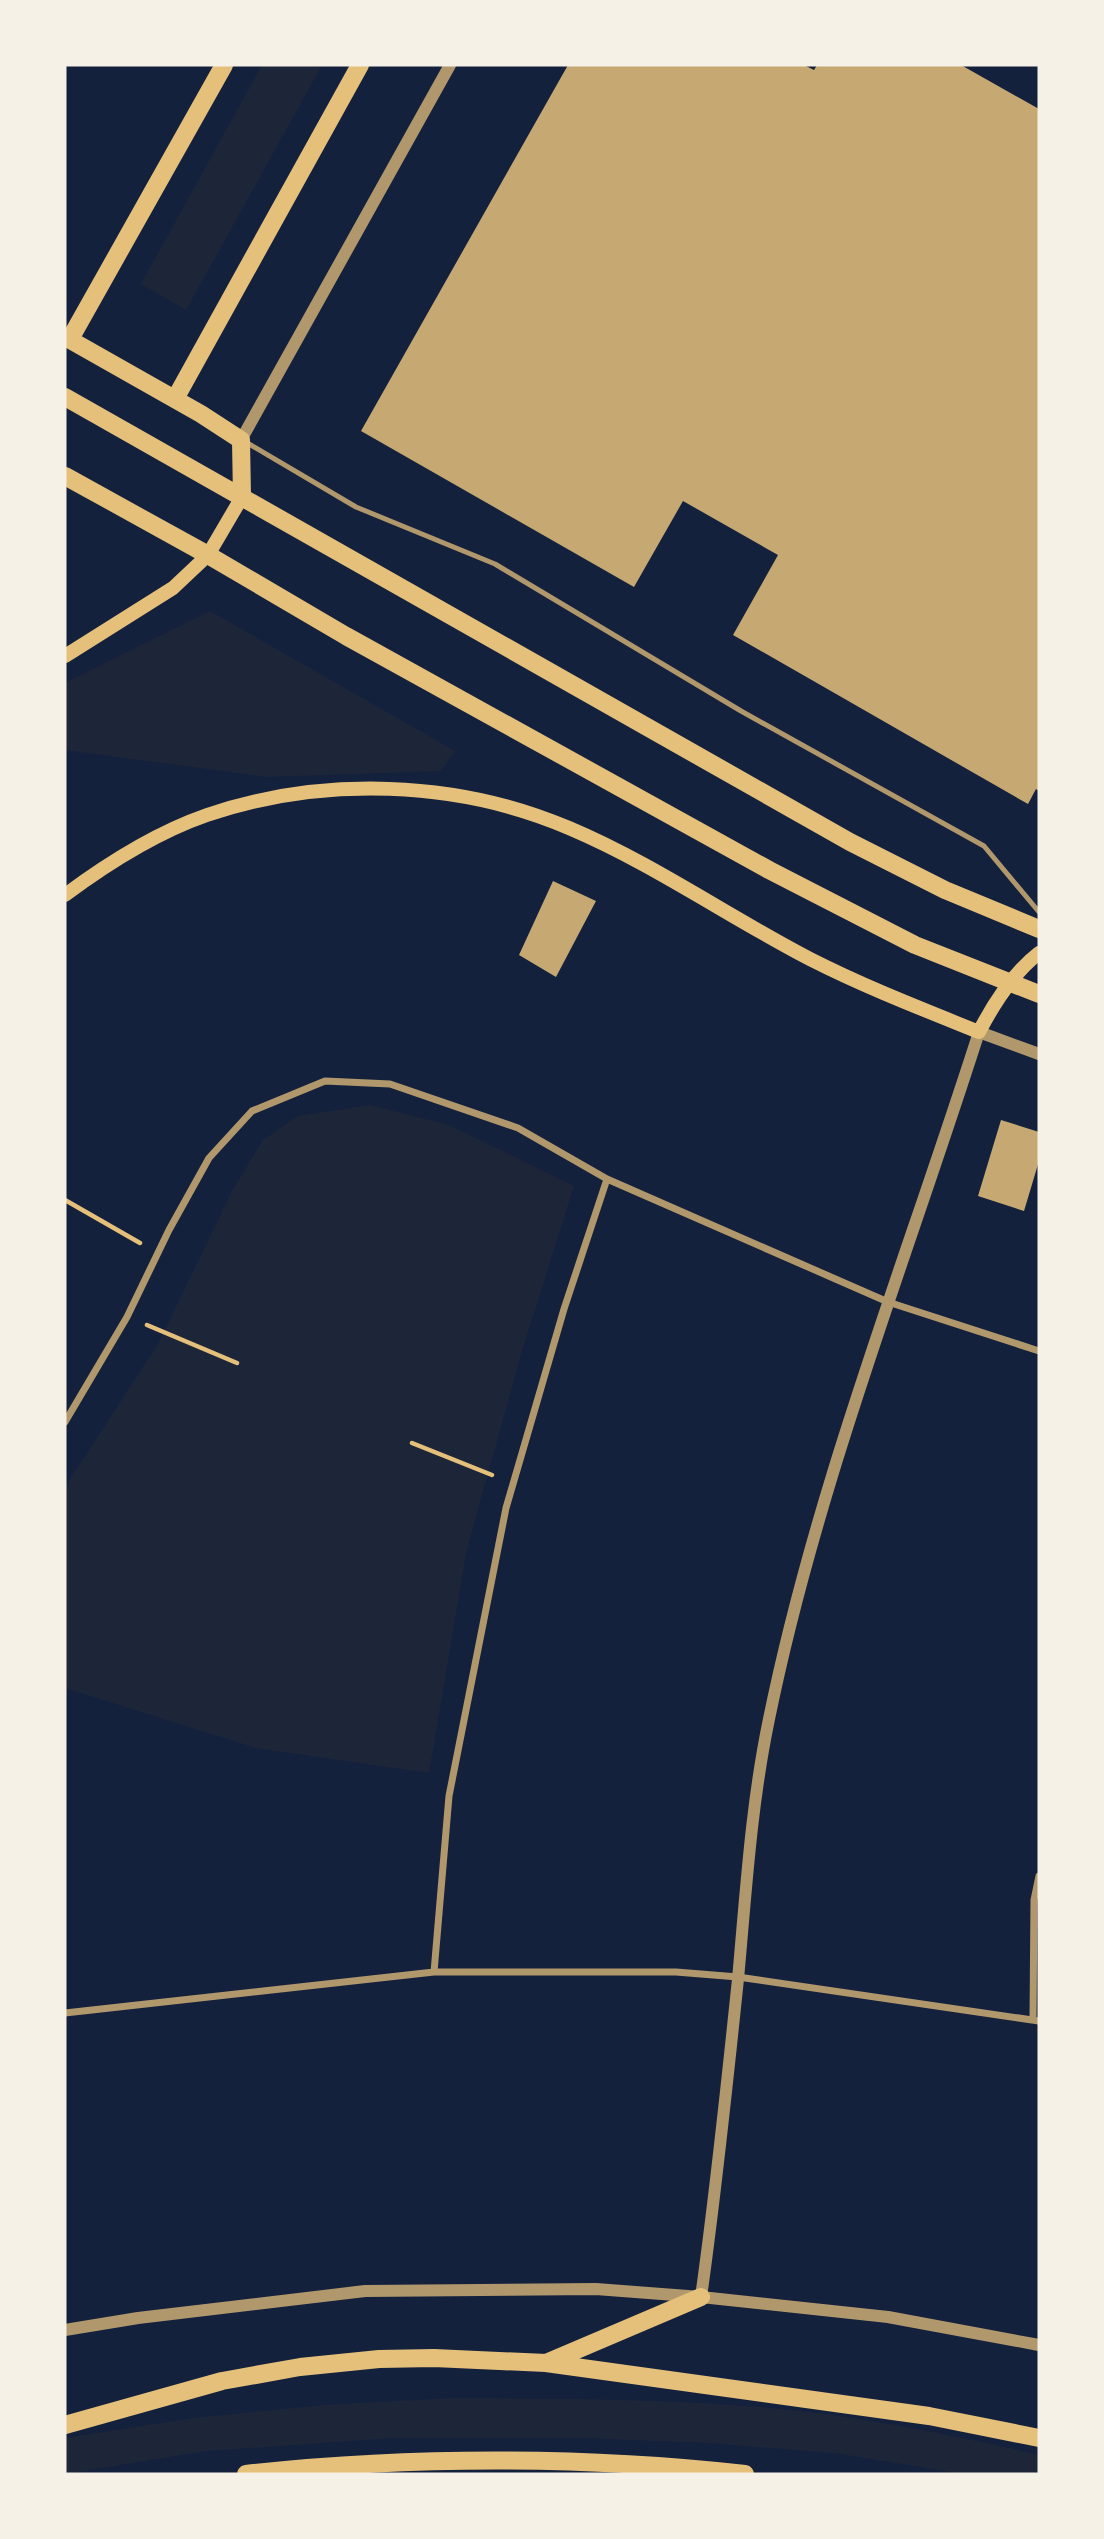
<svg xmlns="http://www.w3.org/2000/svg" width="1104" height="2539" viewBox="0 0 1104 2539" font-family="'Alegreya Sans',sans-serif">
<style>
.green{fill:#1d2539}
.building{fill:#c6a872}
.lines{fill:none;stroke-linecap:round;stroke-linejoin:round}
.path{stroke:#e5c07b;stroke-width:4.5}
.service{stroke:#b1986c;stroke-width:5}
.minor{stroke:#b1986c;stroke-width:7}
.tertiary{stroke:#b1986c;stroke-width:12}
.secondary{stroke:#e5c07b;stroke-width:14}
.primary{stroke:#e5c07b;stroke-width:18}
</style>
<rect width="100%" height="100%" fill="#14213d"/>
<path class="green" d="M 262,65 L 322,65 L 186,310 L 141,284 Z
M 210,611 L 455,751 L 441,771 L 267,777 L 65,750 L 65,683 Z
M 370,1105 L 449,1125 L 574,1186 L 522,1351 L 466,1553 L 429,1773 L 256,1748 L 65,1688 L 65,1487 L 158,1344 L 232,1191 L 263,1140 L 298,1116 Z
M 453,2398 C 572,2399 691,2398 809,2412 C 887,2422 963,2437 1039,2455 L 1039,2474 L 964,2474 L 834,2453 L 707,2443 L 581,2438 L 393,2438 L 206,2451 L 65,2474 L 65,2438 L 193,2418 L 324,2405 Z"/>
<path class="building" d="M 568,65 L 804,65 L 814,70 L 817,65 L 961,65 L 1039,109 L 1039,791 L 1036,789 L 1028,804 L 733,635 L 778,555 L 683,501 L 634,587 L 361,431 Z
M 553,881 L 596,901 L 556,977 L 519,955 Z
M 1001,1120 L 1039,1132 L 1039,1161 L 1024,1211 L 978,1196 Z"/>
<g class="lines">
<path class="path" d="M 65,1200 L 140,1243
M 147,1325 L 237,1363
M 412,1443 L 492,1475"/>
<path class="service" d="M 244,441 L 356,507 L 495,564 L 741,711 L 984,846 L 1039,912"/>
<path class="minor" d="M 65,1422 L 127,1317 L 169,1230 L 209,1158 L 252,1111 L 325,1081 L 390,1084 L 518,1128 L 607,1179 L 888,1302 L 1039,1351
M 434,1972 L 449,1796 L 506,1508 L 564,1309 L 607,1179
M 65,2013 L 434,1972 L 676,1972 L 738,1977 L 1039,2021
M 1033,2019 L 1034,1900 L 1039,1876"/>
<path class="tertiary" d="M 241,440 L 450,65
M 701,2297 C 716,2191 727,2085 738,1979 C 746,1892 751,1805 769,1719 C 817,1484 906,1261 979,1032 L 1039,1054
M 65,2330 L 138,2318 L 365,2291 L 596,2289 L 701,2297 L 888,2317 L 1039,2345"/>
<path class="secondary" d="M 65,656 L 173,588 L 208,555 L 242,497
M 65,895 C 108,863 155,833 207,815 C 322,776 457,780 569,828 C 652,863 729,917 810,959 C 865,987 922,1009 979,1032 C 994,1003 1013,973 1039,953"/>
<path class="primary" d="M 65,337 L 201,414 L 241,440 L 242,497
M 70,339 L 224,65
M 65,397 L 850,842 L 945,890 L 1039,929
M 175,399 L 360,65
M 65,476 L 208,555 L 346,636 L 769,870 L 915,945 L 1039,994
M 546,2363 L 701,2297
M 65,2425 L 222,2381 L 300,2367 L 379,2359 L 434,2358 L 546,2363 L 929,2416 L 1039,2438
M 246,2474 C 406,2456 585,2456 745,2474"/>
</g>
<rect width="1104" height="2539" fill="none" stroke="#f6f1e7" stroke-width="133"/>
</svg>
